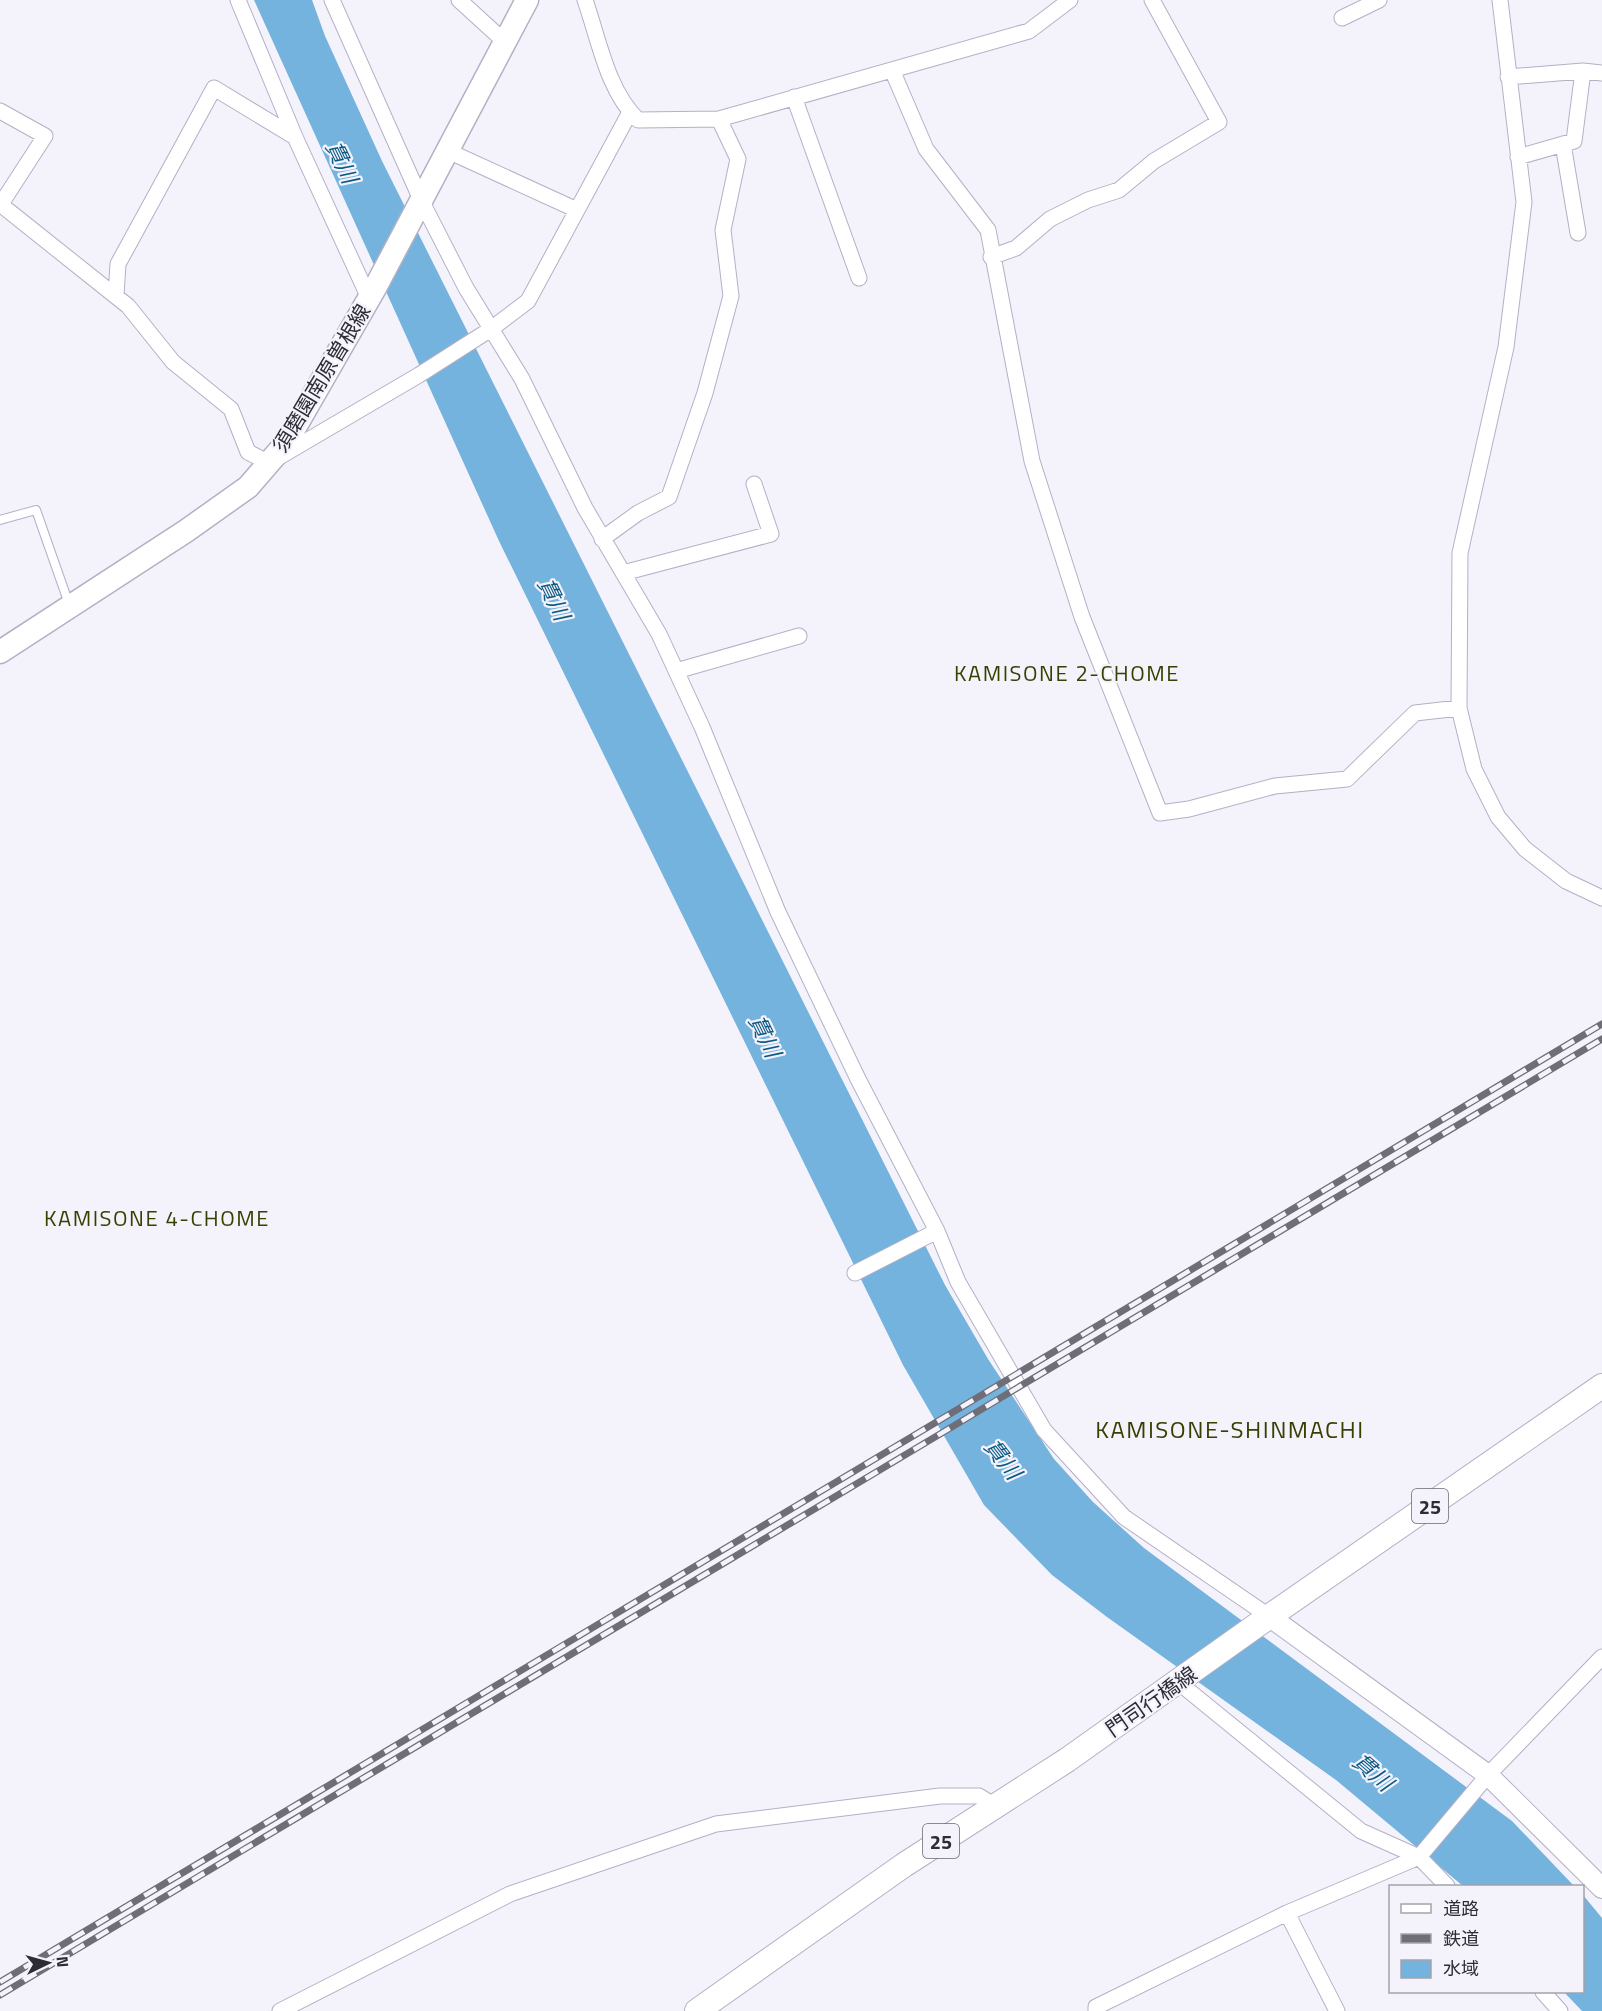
<svg xmlns="http://www.w3.org/2000/svg" width="1602" height="2011" viewBox="0 0 1602 2011" font-family="'Titillium Web','Noto Sans JP',sans-serif">
<style>
.water{fill:#73b3dd}
.lines{fill:none;stroke-linecap:round;stroke-linejoin:round}
.service-casing{stroke:#b4b0c5;stroke-width:10}
.minor-casing{stroke:#b4b0c5;stroke-width:17}
.tertiary-casing{stroke:#b4b0c5;stroke-width:22}
.secondary-casing{stroke:#b4b0c5;stroke-width:25}
.primary-casing{stroke:#b4b0c5;stroke-width:26}
.service{stroke:#fff;stroke-width:8}
.minor{stroke:#fff;stroke-width:15}
.tertiary{stroke:#fff;stroke-width:20}
.secondary{stroke:#fff;stroke-width:22}
.primary{stroke:#fff;stroke-width:24}
.rail-casing{stroke:#6f6d76;stroke-width:7}
.rail{stroke:#f4f2fb;stroke-width:4.5;stroke-dasharray:14;stroke-linecap:butt}
.labels{text-anchor:middle;dominant-baseline:central;stroke-width:4.5;stroke-linejoin:round;paint-order:stroke}
.shield{fill:#f4f2fb;stroke:#696770;stroke-width:1.5}
.shield-label{font-size:20px;font-weight:bold;fill:#2d2b34}
.street-label{font-size:21px;fill:#2d2b34;stroke:#f4f2fb}
.water-label{font-size:22px;font-style:italic;fill:#0c5b83;stroke:#f4f2fb}
.neighbourhood-label{font-size:22px;letter-spacing:1.5px;fill:#393f00;stroke:#f4f2fb}
.quarter-label{font-size:24px;letter-spacing:1.5px;fill:#393f00;stroke:#f4f2fb}
</style>
<rect width="100%" height="100%" fill="#f4f2fb"/>
<path class="water" d="M 254,0 L 312,0 L 325,36 L 382,161 L 945,1285 L 988,1359 L 1054,1459 L 1093,1502 L 1144,1548 L 1512,1821 L 1574,1886 L 1463,1886 L 1336,1780 L 1107,1617 L 1052,1575 L 984,1505 L 903,1365 L 499,541 Z
M 1583,1895 L 1602,1918 L 1602,2011 L 1582,2011 L 1564,1992 L 1582,1992 Z"/>
<g class="lines">
<defs>
<path id="service" d="M 0,520 L 36,510 L 69,604"/>
<path id="minor" d="M 238,0 L 295,137 L 369,298
M 332,0 L 422,202 L 466,288 L 522,379 L 585,508 L 659,634 L 702,727 L 778,912 L 858,1079 L 937,1231 L 958,1282 L 1044,1430 L 1124,1517 L 1270,1617
M 459,0 L 505,42
M 585,0 C 599,40 607,90 638,120 L 719,119 L 1029,31 L 1070,0
M 1500,0 L 1524,202 L 1506,347 L 1460,553 L 1459,708 L 1474,769 L 1498,817 L 1525,849 L 1566,881 L 1602,898
M 1342,18 L 1379,0
M 892,70 L 926,149 L 988,230 L 1032,461 L 1082,617 L 1160,813 L 1189,809 L 1275,786 L 1347,779 L 1415,713 L 1459,708
M 1508,77 L 1583,71 L 1602,73
M 794,97 L 859,278
M 0,111 L 45,136 L 1,204
M 1563,144 L 1578,233
M 448,151 L 577,210
M 1518,157 L 1574,141 L 1583,71
M 0,204 L 128,306 L 173,362 L 231,409 L 248,452 L 269,463 L 419,375 L 491,329 L 528,301 L 630,112
M 991,257 L 1016,248 L 1050,219 L 1088,200 L 1119,190 L 1154,161 L 1219,122 L 1152,0
M 116,296 L 118,264 L 214,88 L 295,137
M 602,539 L 638,513 L 669,497 L 705,393 L 731,296 L 723,230 L 738,159 L 719,119
M 623,573 L 771,534 L 754,484
M 676,671 L 799,636
M 855,1273 L 937,1231
M 1178,1682 L 1361,1831 L 1419,1857 L 1447,1886
M 1287,1913 L 1337,2011
M 1543,1992 L 1560,2011
M 280,2011 L 510,1894 L 716,1824 L 940,1796 L 979,1796 L 995,1806
M 1096,2011 L 1096,2007 L 1287,1913 L 1419,1857 L 1488,1775 L 1602,1657"/>
<path id="tertiary" d="M 1270,1617 L 1488,1775 L 1602,1888"/>
<path id="secondary" d="M 0,652 L 186,531 L 248,487 L 286,443 L 375,288 L 527,0"/>
<path id="primary" d="M 697,2011 L 904,1865 L 1067,1760 L 1257,1625 L 1602,1386"/>
</defs>
<use href="#service" class="service-casing"/>
<use href="#minor" class="minor-casing"/>
<use href="#tertiary" class="tertiary-casing"/>
<use href="#secondary" class="secondary-casing"/>
<use href="#primary" class="primary-casing"/>
<use href="#service" class="service"/>
<use href="#minor" class="minor"/>
<use href="#tertiary" class="tertiary"/>
<use href="#secondary" class="secondary"/>
<use href="#primary" class="primary"/>
<defs>
<path id="rail" d="M 0,1982 L 1602,1024
M 0,1995 L 1602,1039"/>
</defs>
<use href="#rail" class="rail-casing"/>
<use href="#rail" class="rail"/>
</g>
<g class="labels">
<g class="shield">
<rect x="1412" y="1489" width="36" height="34" rx="4.5"/>
<rect x="923" y="1824" width="36" height="34" rx="4.5"/>
</g>
<g class="shield-label">
<text x="1430" y="1506">25</text>
<text x="941" y="1841">25</text>
</g>
<g class="street-label">
<text transform="translate(321 378) rotate(-59)">須磨園南原曽根線</text>
<text transform="translate(1151 1701) rotate(-35)">門司行橋線</text>
</g>
<g class="water-label">
<text transform="translate(342 162) rotate(64)">貫川</text>
<text transform="translate(554 599) rotate(64)">貫川</text>
<text transform="translate(765 1036) rotate(64)">貫川</text>
<text transform="translate(1003 1459) rotate(52)">貫川</text>
<text transform="translate(1373 1772) rotate(41)">貫川</text>
</g>
<g class="neighbourhood-label">
<text x="1067" y="673">KAMISONE 2-CHOME</text>
<text x="157" y="1218">KAMISONE 4-CHOME</text>
</g>
<g class="quarter-label">
<text x="1230" y="1429">KAMISONE-SHINMACHI</text>
</g>
</g>
<rect x="1389" y="1885" width="195" height="108" fill="#f4f2fb" stroke="#a4a2ab" stroke-width="1.5"/>
<rect x="1401" y="1904" width="30" height="9" fill="#ffffff" stroke="#a4a2ab" stroke-width="1.5"/>
<text x="1443" y="1915" font-size="18" fill="#2d2b34">道路</text>
<rect x="1401" y="1934" width="30" height="9" fill="#6f6d76" stroke="#a4a2ab" stroke-width="1.5"/>
<text x="1443" y="1945" font-size="18" fill="#2d2b34">鉄道</text>
<rect x="1401" y="1960" width="30" height="18" fill="#73b3dd" stroke="#a4a2ab" stroke-width="1.5"/>
<text x="1443" y="1975" font-size="18" fill="#2d2b34">水域</text>
<g transform="translate(48 1963) rotate(85)" stroke="#f4f2fb" stroke-width="4.5" paint-order="stroke">
<path d="M0-4.5L10 22L0 15L-10 22Z" fill="#2d2b34"/>
<text y="-9" font-size="16" font-weight="bold" text-anchor="middle" fill="#2d2b34">N</text>
</g>
</svg>
